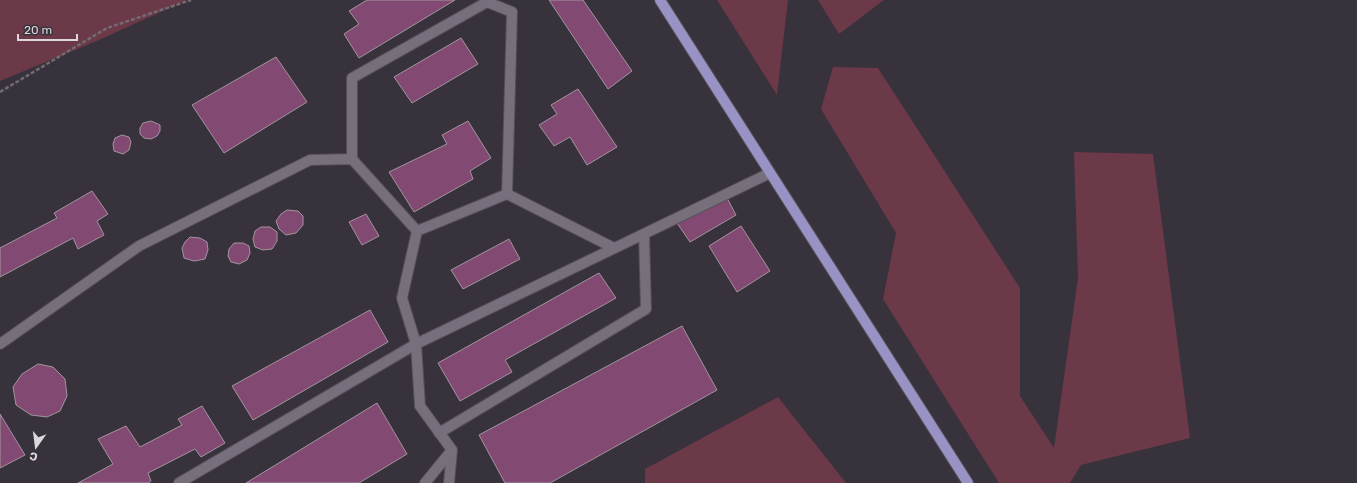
<svg xmlns="http://www.w3.org/2000/svg" width="1357" height="483" viewBox="0 0 1357 483" font-family="Rubik,sans-serif">
<style>
.green{fill:#6b3947}
.building{fill:#824a73;stroke:#a2959e}
.lines{fill:none;stroke-linecap:round;stroke-linejoin:round}
.service-casing{stroke:#544f57;stroke-width:12}
.primary-casing{stroke:#544f57;stroke-width:12}
.path{stroke:#716c74;stroke-width:2.5;stroke-dasharray:4 2;stroke-linecap:butt}
.service{stroke:#77707c;stroke-width:10}
.primary{stroke:#9993c5;stroke-width:10}
</style>
<rect width="100%" height="100%" fill="#38323c"/>
<path class="green" d="M 0,0 L 187,0 L 99,40 L 0,81 Z
M 717,0 L 788,0 L 777,95 Z
M 818,0 L 884,0 L 839,34 Z
M 833,67 L 878,68 L 1020,288 L 1020,396 L 1054,448 L 1078,278 L 1074,152 L 1153,154 L 1190,438 L 1081,465 L 1070,483 L 999,483 L 883,299 L 896,233 L 821,109 Z
M 778,397 L 846,483 L 645,483 L 645,469 Z"/>
<path class="building" d="M 367,0 L 455,0 L 359,58 L 344,34 L 359,24 L 349,11 Z
M 549,0 L 583,0 L 632,71 L 608,89 Z
M 461,38 L 478,64 L 412,103 L 394,77 Z
M 276,57 L 307,102 L 224,153 L 192,105 Z
M 578,89 L 617,147 L 587,165 L 570,137 L 554,146 L 539,125 L 557,114 L 551,105 Z
M 151,121 L 160,125 L 160,131 L 157,136 L 151,139 L 144,138 L 140,134 L 140,128 L 143,123 Z
M 468,121 L 491,158 L 470,171 L 473,179 L 414,212 L 389,172 L 447,144 L 442,135 Z
M 122,135 L 129,137 L 131,142 L 129,150 L 123,154 L 114,151 L 113,144 L 115,138 Z
M 92,191 L 108,214 L 97,221 L 104,235 L 78,249 L 73,238 L 0,277 L 0,248 L 57,218 L 54,213 Z
M 726,196 L 736,215 L 690,242 L 677,223 Z
M 287,210 L 298,211 L 303,216 L 303,225 L 296,233 L 286,235 L 279,229 L 276,221 L 281,214 Z
M 366,214 L 379,236 L 362,245 L 349,222 Z
M 741,226 L 770,271 L 737,292 L 709,246 Z
M 261,227 L 270,227 L 277,232 L 277,241 L 272,249 L 263,250 L 255,247 L 253,239 L 255,231 Z
M 190,237 L 200,238 L 207,242 L 208,250 L 205,259 L 194,261 L 184,258 L 182,248 L 185,242 Z
M 509,239 L 520,259 L 463,289 L 451,270 Z
M 234,243 L 243,243 L 249,246 L 250,253 L 247,260 L 239,264 L 231,262 L 228,256 L 229,249 Z
M 599,273 L 616,298 L 505,360 L 512,372 L 460,401 L 438,363 Z
M 370,310 L 388,342 L 253,420 L 232,386 Z
M 682,326 L 717,390 L 550,483 L 505,483 L 479,435 Z
M 38,364 L 53,367 L 65,379 L 67,396 L 60,411 L 47,417 L 31,415 L 16,405 L 13,387 L 22,374 Z
M 377,403 L 407,454 L 359,483 L 246,483 Z
M 202,406 L 225,443 L 201,457 L 195,449 L 148,473 L 151,481 L 148,483 L 78,483 L 113,464 L 98,439 L 126,426 L 140,447 L 182,425 L 178,419 Z
M 0,414 L 25,455 L 0,468 Z"/>
<g class="lines">
<defs>
<path id="service" d="M 352,159 L 352,78 L 487,2 L 512,12 L 507,194 L 614,248
M 0,344 L 139,246 L 310,160 L 352,159 L 417,231 L 507,194
M 439,433 L 646,309 L 644,234
M 179,483 L 416,344 L 402,298 L 417,231
M 425,483 L 452,450
M 449,483 L 452,450 L 420,406 L 416,344 L 770,173"/>
<path id="primary" d="M 660,0 L 968,483"/>
</defs>
<use href="#service" class="service-casing"/>
<use href="#primary" class="primary-casing"/>
<path class="path" d="M 0,92 L 107,28 L 191,0"/>
<use href="#service" class="service"/>
<use href="#primary" class="primary"/>
</g>
<g transform="translate(36 447) rotate(194)" stroke="#38323c" stroke-width="3" paint-order="stroke">
<path d="M0-3L7 15L0 10L-7 15Z" fill="#dbd7dd"/>
<text y="-6" font-size="11" font-weight="bold" text-anchor="middle" fill="#dbd7dd">С</text>
</g>
<path d="M18 34v6h59v-6" fill="none" stroke="#dbd7dd" stroke-width="2"/>
<text x="24" y="34" font-size="12" fill="#dbd7dd" stroke="#38323c" stroke-width="3" paint-order="stroke">20 m</text>
</svg>
